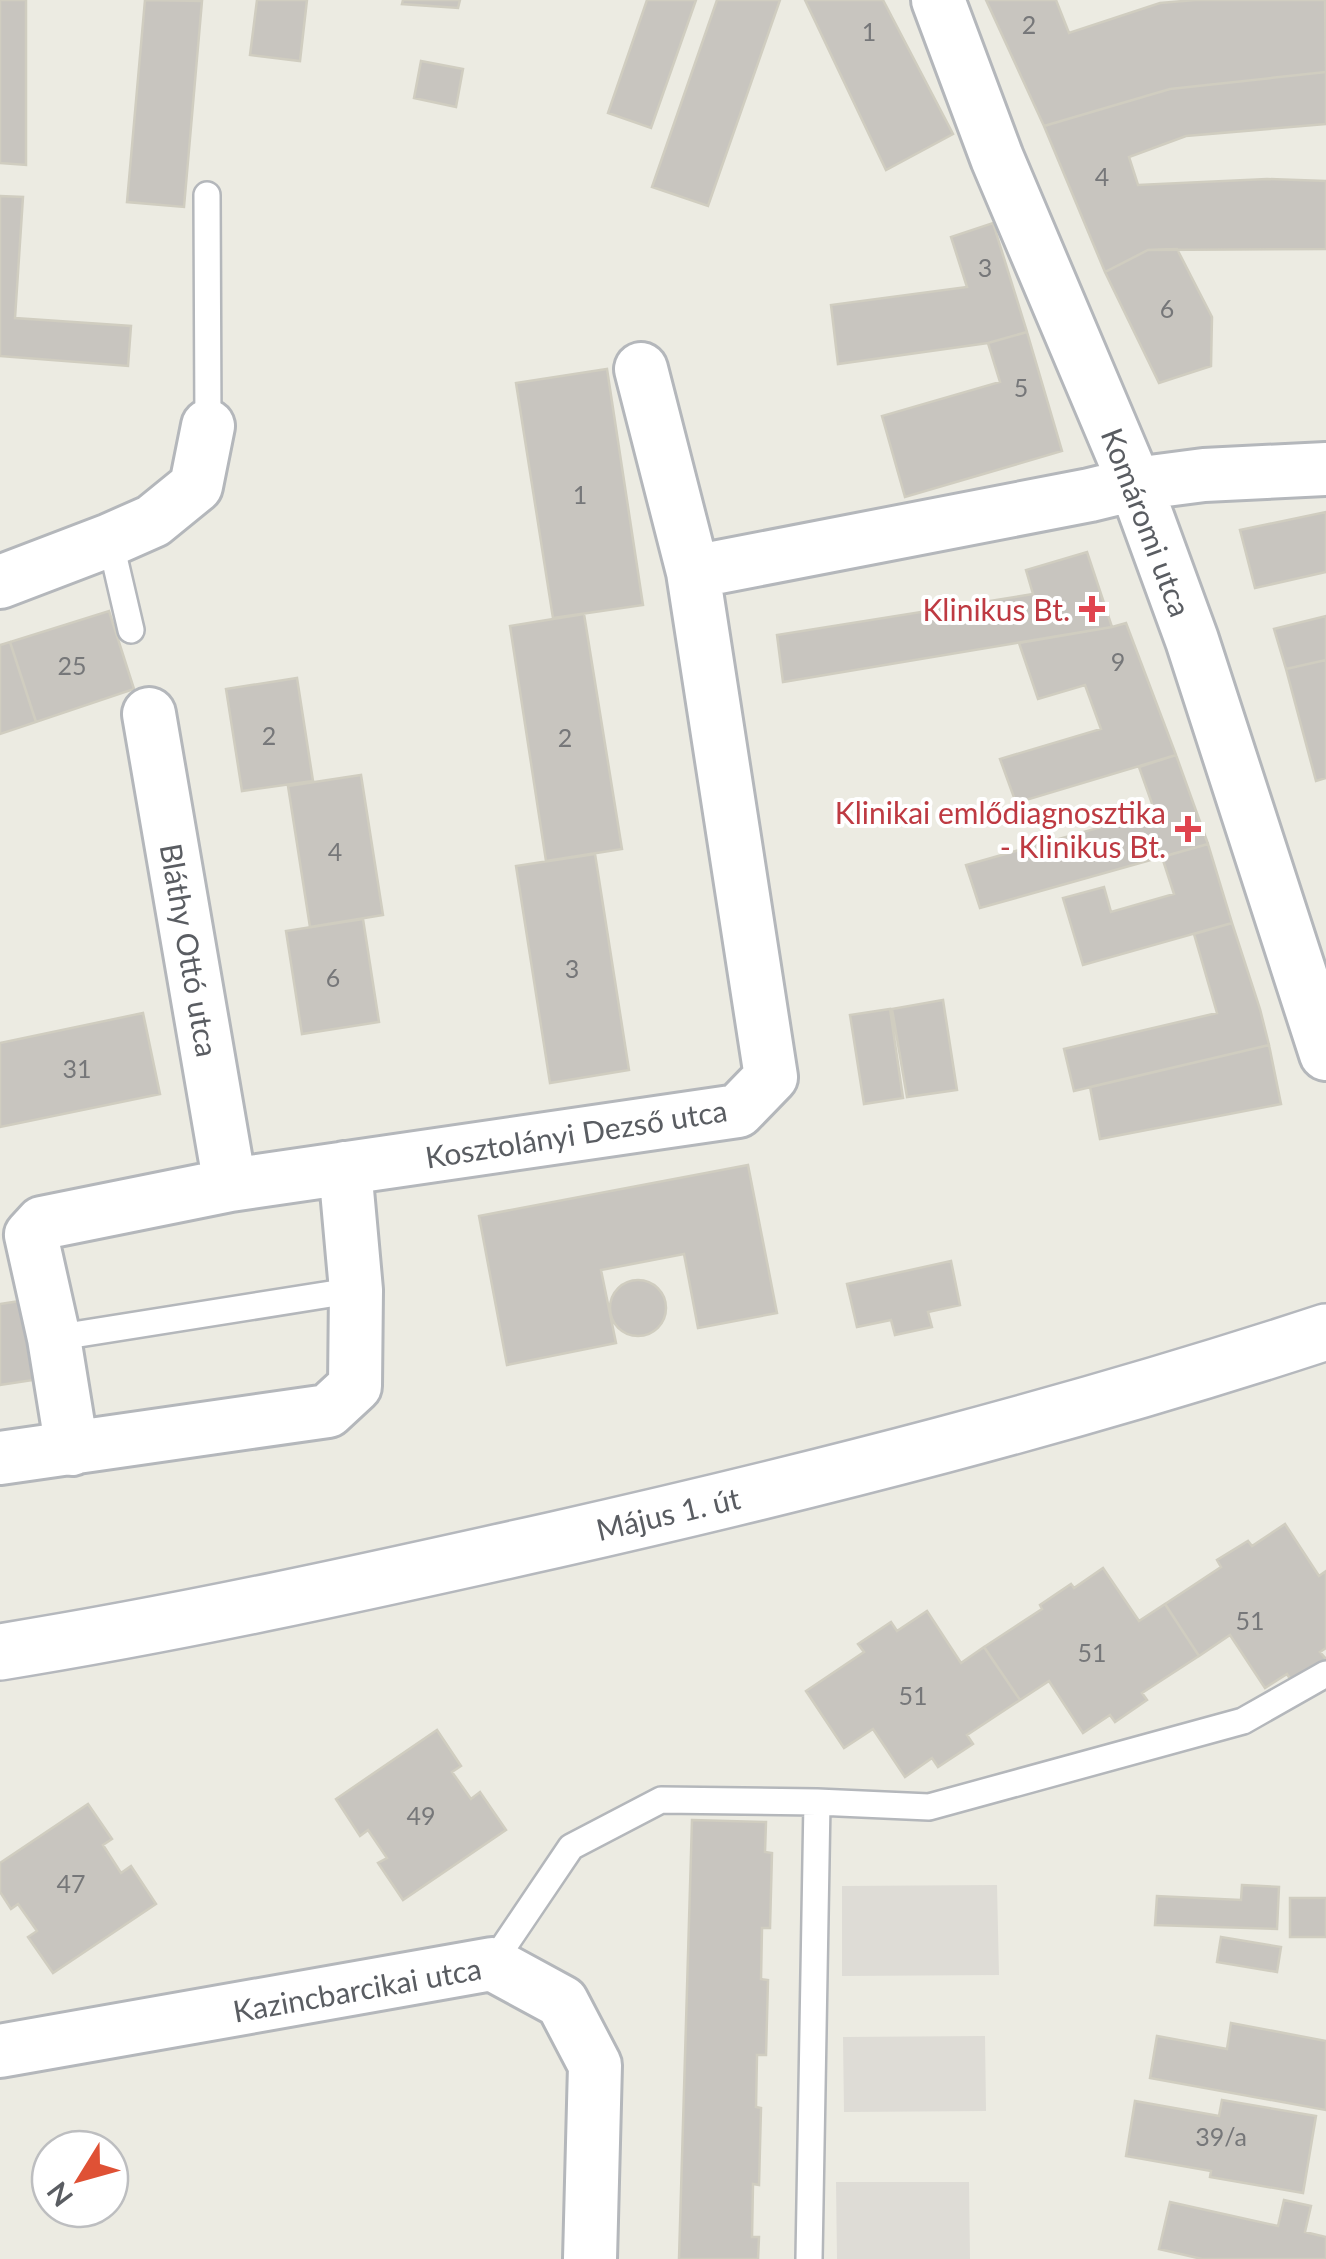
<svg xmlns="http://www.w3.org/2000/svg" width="1326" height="2259" viewBox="0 0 1326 2259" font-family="Lato,sans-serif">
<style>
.industrial{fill:#dedcd6}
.building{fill:#c8c5bf;stroke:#d0cdc0;stroke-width:2.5}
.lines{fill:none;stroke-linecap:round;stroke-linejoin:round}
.lane-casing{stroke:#b4b7bb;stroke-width:30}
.street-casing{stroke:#b4b7bb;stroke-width:58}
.secondary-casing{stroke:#b5b8bd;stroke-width:60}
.lane{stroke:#fff;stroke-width:25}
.street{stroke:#fff;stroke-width:52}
.secondary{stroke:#fff;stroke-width:55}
.health-dot{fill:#e0444e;stroke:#fff;stroke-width:4}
.labels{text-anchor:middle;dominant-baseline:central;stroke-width:8;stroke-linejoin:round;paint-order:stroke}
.number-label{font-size:25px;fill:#767779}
.street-label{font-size:30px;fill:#5a5d62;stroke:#fff}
.health-label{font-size:30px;fill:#be3a42;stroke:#fff;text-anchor:end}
</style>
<rect width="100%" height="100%" fill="#ecebe2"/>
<path class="industrial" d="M 997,1885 L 999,1975 L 842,1976 L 842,1886 Z
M 985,2036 L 986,2111 L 844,2112 L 843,2037 Z
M 836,2182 L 969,2182 L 970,2259 L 837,2259 Z"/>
<path class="building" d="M 0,0 L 26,0 L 26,165 L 0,163 Z
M 145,0 L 202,1 L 184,207 L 127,202 Z
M 257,0 L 307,0 L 300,61 L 250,55 Z
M 403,0 L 460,0 L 458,8 L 402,4 Z
M 647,0 L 696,0 L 651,128 L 608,113 Z
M 717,0 L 780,0 L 708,206 L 652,187 Z
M 805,0 L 883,0 L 953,134 L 886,170 Z
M 986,0 L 1056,0 L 1069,33 L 1160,3 L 1195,0 L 1325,0 L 1326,72 L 1170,89 L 1044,126 Z
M 421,61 L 463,69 L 456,107 L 414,98 Z
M 1326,72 L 1326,124 L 1186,136 L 1129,157 L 1138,185 L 1267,179 L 1326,181 L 1326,249 L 1148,250 L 1105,272 L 1044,126 L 1170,89 Z
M 0,196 L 23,197 L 15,318 L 131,326 L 128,366 L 0,356 Z
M 993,223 L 1027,332 L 988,343 L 838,364 L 831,305 L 967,287 L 951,237 Z
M 1177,249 L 1212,317 L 1211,366 L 1159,383 L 1105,272 L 1148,250 Z
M 1027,332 L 1062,451 L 905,497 L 882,416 L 1000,382 L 988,343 Z
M 607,369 L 643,605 L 553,618 L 516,383 Z
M 1326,512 L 1326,572 L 1255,588 L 1240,530 Z
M 1087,552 L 1112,627 L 783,682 L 777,635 L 1033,594 L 1026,570 Z
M 109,611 L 134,689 L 36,722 L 10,642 Z
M 584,614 L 622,849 L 546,861 L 510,626 Z
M 1326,616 L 1326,660 L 1286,669 L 1274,629 Z
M 1126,623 L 1176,755 L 1016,803 L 1000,759 L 1101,729 L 1085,685 L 1038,699 L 1019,643 L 1112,627 Z
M 10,642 L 36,722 L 0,734 L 0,645 Z
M 1326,660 L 1326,778 L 1316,781 L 1286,669 Z
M 297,678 L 313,781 L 242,791 L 226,689 Z
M 1176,755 L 1208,844 L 980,908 L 966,865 L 1155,812 L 1139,767 Z
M 361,775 L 383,915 L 310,927 L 288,786 Z
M 1208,844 L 1232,923 L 1083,965 L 1063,898 L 1104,887 L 1111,912 L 1174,894 L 1162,857 Z
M 595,854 L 629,1070 L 550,1083 L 516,866 Z
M 363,919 L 379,1022 L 302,1034 L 286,931 Z
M 1232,923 L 1260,1009 L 1269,1045 L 1074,1091 L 1064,1049 L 1217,1013 L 1194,934 Z
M 943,1000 L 957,1090 L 907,1097 L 892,1009 Z
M 890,1009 L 903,1098 L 864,1104 L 850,1015 Z
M 143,1013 L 160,1094 L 0,1127 L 0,1043 Z
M 1269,1045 L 1281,1104 L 1100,1139 L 1090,1087 Z
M 748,1165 L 777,1313 L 698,1328 L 684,1254 L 601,1270 L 616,1343 L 507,1365 L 479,1216 Z
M 951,1261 L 960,1305 L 928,1312 L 932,1327 L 895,1335 L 891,1320 L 857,1327 L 847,1284 Z
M610 1308a28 28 0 1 1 56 0a28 28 0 1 1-56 0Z
M 20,1301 L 33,1380 L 0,1385 L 0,1304 Z
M 1285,1524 L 1319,1576 L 1326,1571 L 1326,1648 L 1320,1652 L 1326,1659 L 1292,1682 L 1287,1674 L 1265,1688 L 1230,1635 L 1199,1656 L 1165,1604 L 1221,1567 L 1217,1560 L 1248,1541 L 1252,1546 Z
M 1103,1568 L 1139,1621 L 1165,1604 L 1199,1656 L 1142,1693 L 1147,1700 L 1115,1722 L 1110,1715 L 1083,1733 L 1049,1681 L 1020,1700 L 984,1647 L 1042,1609 L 1040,1605 L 1071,1584 L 1074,1588 Z
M 927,1611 L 961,1663 L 984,1647 L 1020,1700 L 967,1735 L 973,1744 L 938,1767 L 932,1758 L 905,1777 L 873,1729 L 844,1748 L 806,1691 L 864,1652 L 858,1644 L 891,1622 L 897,1631 Z
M 437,1730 L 461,1766 L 452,1772 L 471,1799 L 480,1792 L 506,1830 L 403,1900 L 378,1863 L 387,1858 L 368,1830 L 360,1836 L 336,1799 Z
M 88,1804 L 112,1839 L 103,1845 L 121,1873 L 131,1866 L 156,1904 L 53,1973 L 28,1937 L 37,1931 L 18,1904 L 11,1909 L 0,1892 L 0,1863 Z
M 692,1820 L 766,1822 L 765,1852 L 772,1853 L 770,1928 L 762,1928 L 761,1979 L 768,1980 L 766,2055 L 757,2055 L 756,2107 L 761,2108 L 759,2185 L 753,2184 L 752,2237 L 759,2237 L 758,2259 L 679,2259 Z
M 1242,1885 L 1279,1887 L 1277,1929 L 1155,1925 L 1157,1896 L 1241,1900 Z
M 1290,1898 L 1326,1898 L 1326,1937 L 1290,1937 Z
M 1221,1937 L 1281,1947 L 1277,1972 L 1217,1962 Z
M 1231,2023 L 1326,2041 L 1326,2110 L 1150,2078 L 1157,2036 L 1227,2049 Z
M 1222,2100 L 1316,2116 L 1303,2193 L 1210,2177 L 1211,2171 L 1126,2156 L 1135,2101 L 1219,2116 Z
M 1284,2200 L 1311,2206 L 1305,2232 L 1326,2237 L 1326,2259 L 1202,2259 L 1159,2249 L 1170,2202 L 1278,2226 Z"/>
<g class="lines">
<defs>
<path id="lane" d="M 207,195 L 208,426
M 110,540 L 131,630
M 54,1338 L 356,1290
M 492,1964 L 571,1847 L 661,1800 L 817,1802 L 929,1807 L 1243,1721 L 1326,1674
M 809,2259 L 817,1802"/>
<path id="street" d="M 938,0 L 997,158 L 1135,484 L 1192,640 L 1326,1054
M 693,572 L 1090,495 L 1135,484 L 1204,475 L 1326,469
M 0,582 L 110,540 L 153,521 L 196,486 L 208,426
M 149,714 L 230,1185
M 72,1449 L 54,1338 L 31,1235 L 42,1223 L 230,1185 L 738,1111 L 771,1077 L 693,572 L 641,369
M 0,1458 L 328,1411 L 355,1386 L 356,1290 L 345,1168
M 0,2051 L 492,1964 L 562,2002 L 595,2065 L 590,2259"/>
<path id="secondary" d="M 0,1652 C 186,1622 371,1581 554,1540 C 814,1481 1073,1415 1326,1332"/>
</defs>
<use href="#lane" class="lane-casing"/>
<use href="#street" class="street-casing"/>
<use href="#secondary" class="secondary-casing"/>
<use href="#lane" class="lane"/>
<use href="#street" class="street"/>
<use href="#secondary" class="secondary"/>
</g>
<g class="health-dot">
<path d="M1087 594h10v10h10v10h-10v10h-10v-10h-10v-10h10z"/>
<path d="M1183 814h10v10h10v10h-10v10h-10v-10h-10v-10h10z"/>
</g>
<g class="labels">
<g class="number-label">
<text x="1029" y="24">2</text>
<text x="869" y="31">1</text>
<text x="1102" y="176">4</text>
<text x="985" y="267">3</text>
<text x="1167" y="308">6</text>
<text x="1021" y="387">5</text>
<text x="580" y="494">1</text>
<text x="1118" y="661">9</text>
<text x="72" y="665">25</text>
<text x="269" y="735">2</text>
<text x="565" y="737">2</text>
<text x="335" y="851">4</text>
<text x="572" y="968">3</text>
<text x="333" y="977">6</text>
<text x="77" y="1068">31</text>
<text x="1250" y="1620">51</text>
<text x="1092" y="1652">51</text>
<text x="913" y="1695">51</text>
<text x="421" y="1815">49</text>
<text x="71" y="1883">47</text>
<text x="1221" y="2136">39/a</text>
</g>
<g class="street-label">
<text transform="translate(1147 522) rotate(69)">Komáromi utca</text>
<text transform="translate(190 950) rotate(80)">Bláthy Ottó utca</text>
<text transform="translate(576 1133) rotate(-9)">Kosztolányi Dezső utca</text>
<text transform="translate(668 1513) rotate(-13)">Május 1. út</text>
<text transform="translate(357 1989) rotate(-10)">Kazincbarcikai utca</text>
</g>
<g class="health-label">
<text x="1070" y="609">Klinikus Bt.</text>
<text x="1166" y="812">Klinikai emlődiagnosztika<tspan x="1166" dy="34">- Klinikus Bt.</tspan></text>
</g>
</g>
<g transform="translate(80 2179) rotate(233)"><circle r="48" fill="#ffffff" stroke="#bdbec0" stroke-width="2.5"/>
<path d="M0-8L18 38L0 25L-18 38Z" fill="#df5135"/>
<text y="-15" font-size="28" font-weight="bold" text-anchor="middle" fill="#5a5d62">N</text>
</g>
</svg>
